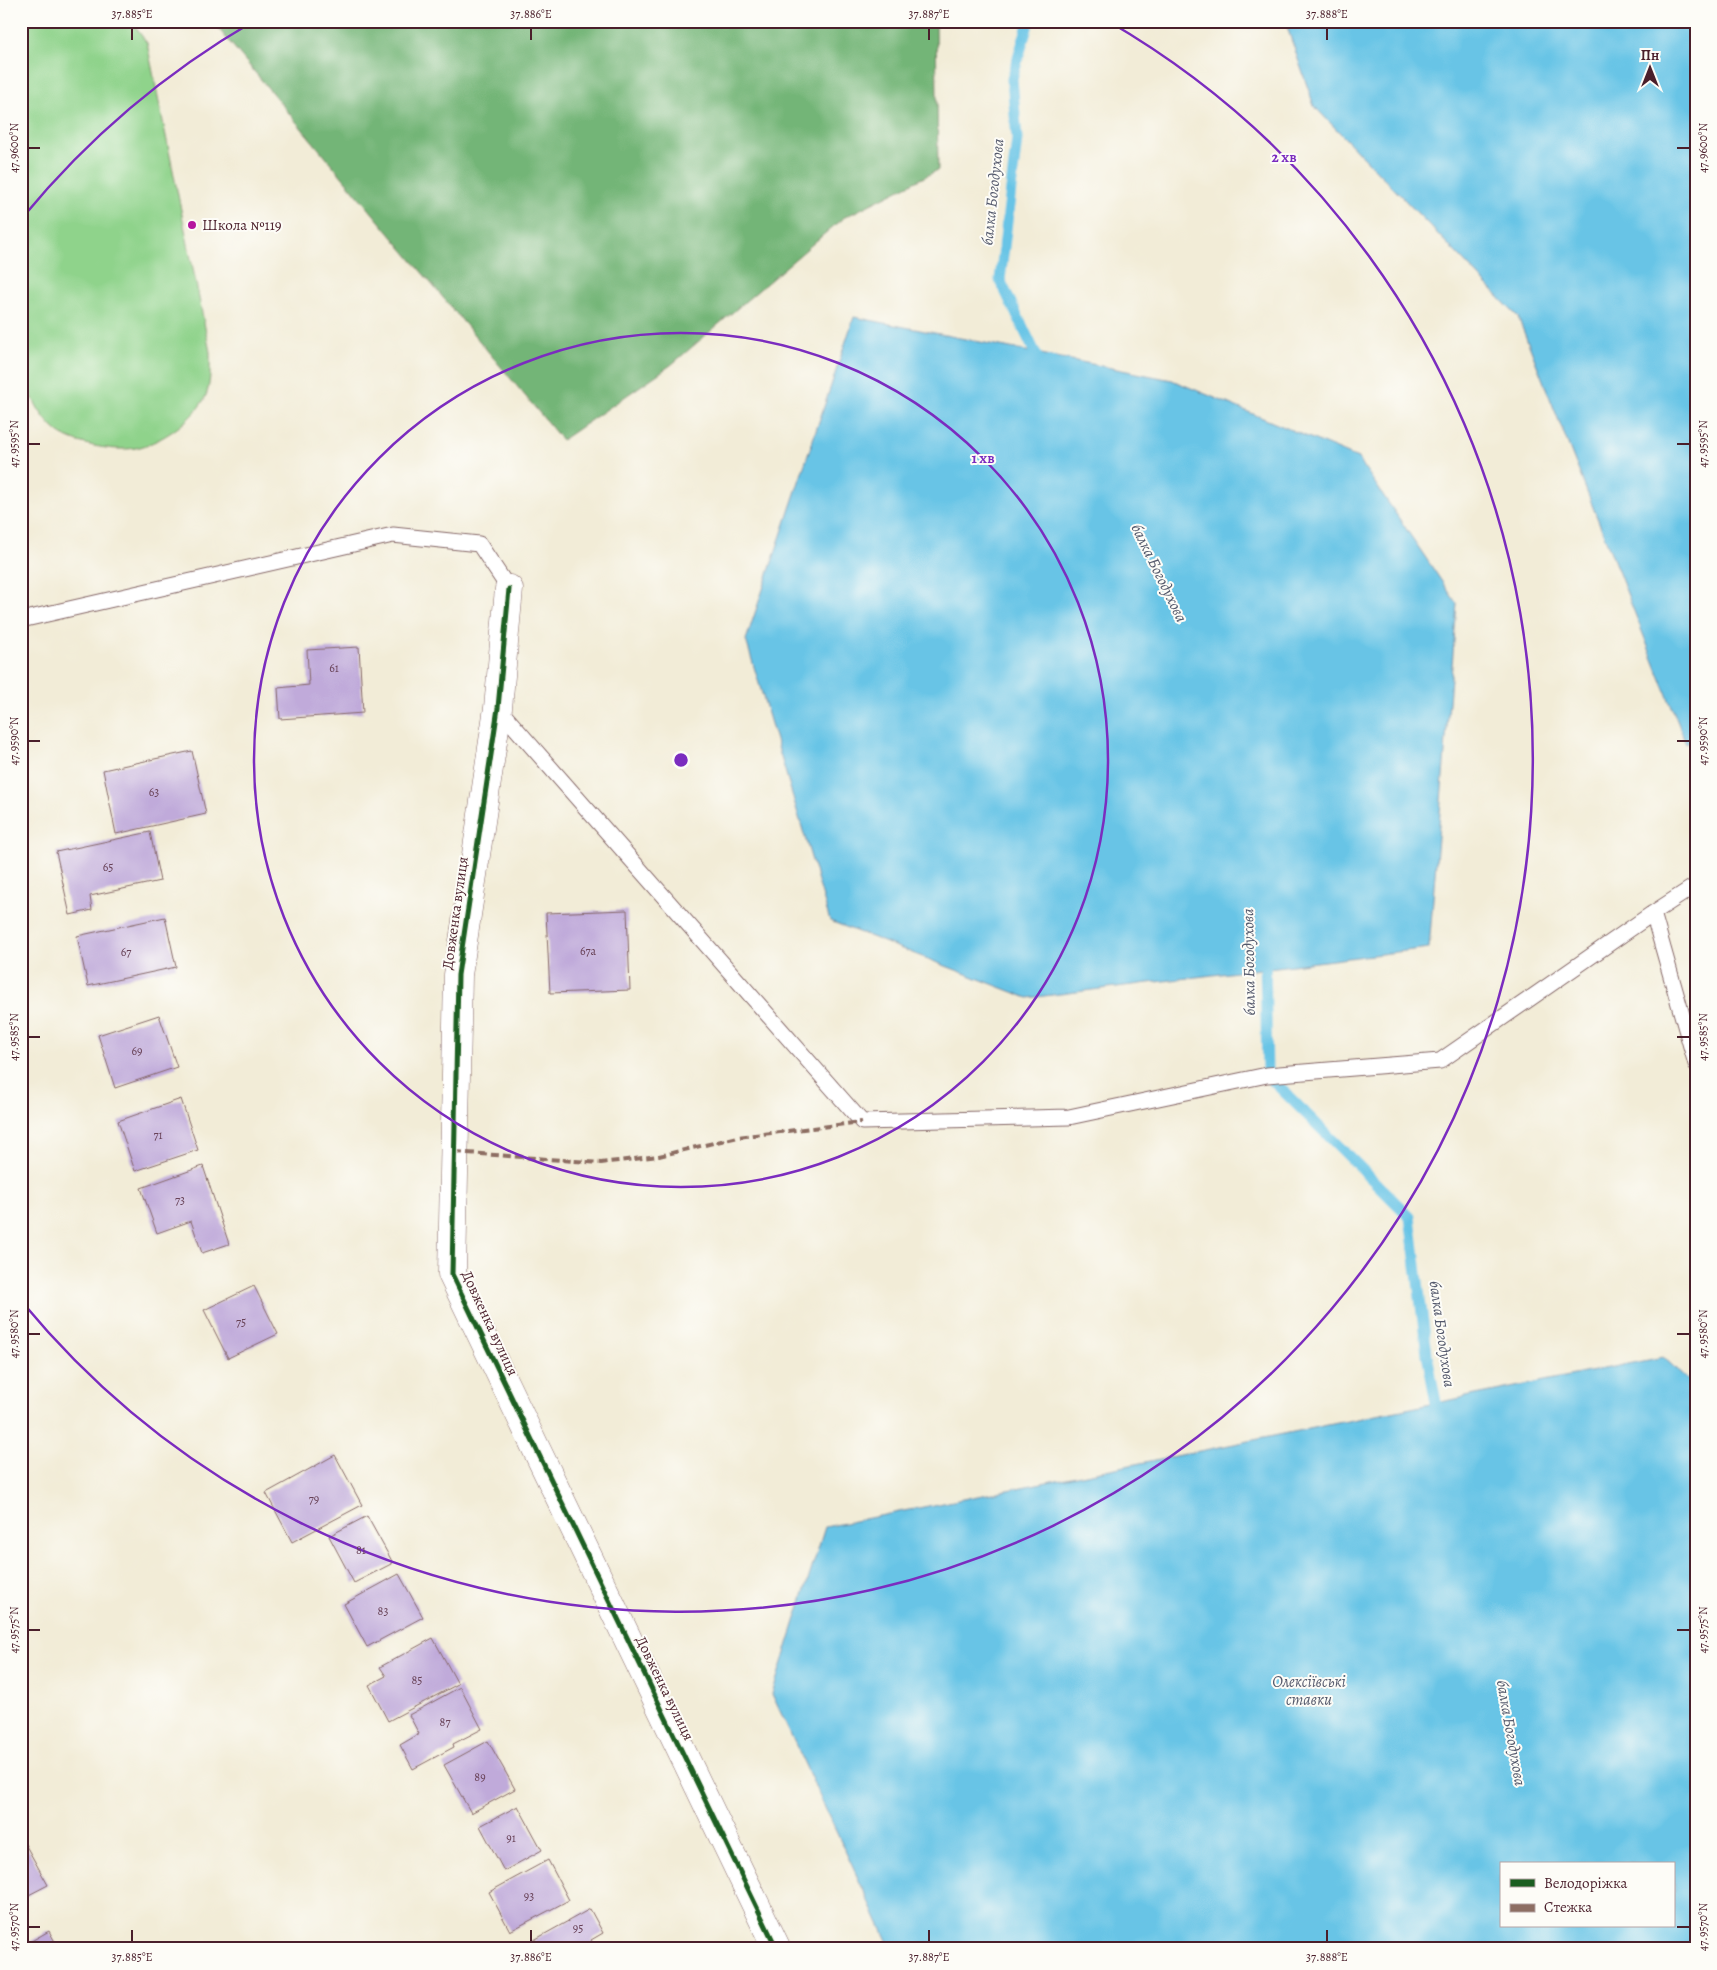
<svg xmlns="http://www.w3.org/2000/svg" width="1717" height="1970" viewBox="0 0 1717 1970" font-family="Alegreya,serif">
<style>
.green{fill:#8fd38b;stroke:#6c795b}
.forest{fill:#73b577;stroke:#5e6a51}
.water{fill:#68c4e6;stroke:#597288;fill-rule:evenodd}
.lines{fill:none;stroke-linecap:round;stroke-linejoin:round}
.stream{stroke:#68c4e6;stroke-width:11}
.building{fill:#c0aada}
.service-casing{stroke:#856767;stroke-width:17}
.minor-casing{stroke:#856767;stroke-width:29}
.service{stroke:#fff;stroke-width:15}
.minor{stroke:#fff;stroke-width:28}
.quiet{stroke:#8d6e63;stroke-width:4;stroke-dasharray:8 4;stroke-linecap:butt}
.cycleway-casing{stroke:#fdfcf7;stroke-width:8}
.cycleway{stroke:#1b5e20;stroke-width:5}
.ticks{fill:none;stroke:#4a1f2b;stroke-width:2}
.ring{fill:none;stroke:#7b2cbf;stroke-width:2.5}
.poi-dot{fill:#b5179e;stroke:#fdfcf7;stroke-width:2}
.labels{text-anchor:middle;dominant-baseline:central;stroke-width:4;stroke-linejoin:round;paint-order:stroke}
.number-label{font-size:12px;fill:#684257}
.poi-label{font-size:15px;fill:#4a1f2b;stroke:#fdfcf7;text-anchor:start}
.street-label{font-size:15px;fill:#4a1f2b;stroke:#fdfcf7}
.water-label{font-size:16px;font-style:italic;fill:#54596c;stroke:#fdfcf7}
.centre{fill:#7b2cbf;stroke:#fdfcf7;stroke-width:2.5}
.ring-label{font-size:15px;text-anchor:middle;font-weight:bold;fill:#7b2cbf;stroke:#fdfcf7;stroke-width:4;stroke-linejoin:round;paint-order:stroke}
.neatline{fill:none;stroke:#4a1f2b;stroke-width:2}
.ticks-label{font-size:12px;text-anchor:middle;fill:#4a1f2b}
</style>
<rect width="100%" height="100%" fill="#fdfcf7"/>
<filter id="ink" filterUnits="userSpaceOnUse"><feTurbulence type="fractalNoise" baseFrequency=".02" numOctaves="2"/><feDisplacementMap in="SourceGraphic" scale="10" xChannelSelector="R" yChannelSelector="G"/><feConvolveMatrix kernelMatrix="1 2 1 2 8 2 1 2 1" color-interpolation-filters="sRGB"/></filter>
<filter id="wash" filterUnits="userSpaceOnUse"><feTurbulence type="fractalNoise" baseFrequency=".0096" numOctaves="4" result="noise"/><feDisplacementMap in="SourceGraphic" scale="20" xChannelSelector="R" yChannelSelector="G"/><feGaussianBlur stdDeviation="1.12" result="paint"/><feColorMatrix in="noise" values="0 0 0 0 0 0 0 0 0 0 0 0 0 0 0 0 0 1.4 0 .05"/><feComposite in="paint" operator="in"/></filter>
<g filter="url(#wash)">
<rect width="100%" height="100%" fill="#f2ecd7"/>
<path class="green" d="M 21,21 L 131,21 L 147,43 L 210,352 C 210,369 212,390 201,404 C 188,423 162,441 140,447 C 120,453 74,445 58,432 C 38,416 26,388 21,363 Z"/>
<path class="forest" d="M 212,21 L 936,21 L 938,170 L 843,218 L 671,365 L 562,440 Z"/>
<path class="water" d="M 1285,21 L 1696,21 L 1696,738 L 1686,743 L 1518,317 L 1314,106 Z
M 854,317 L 1172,380 L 1358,458 L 1457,604 L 1429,948 L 1028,998 L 830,921 L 746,640 Z
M 1663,1357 L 1696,1387 L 1696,1949 L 891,1949 L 772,1694 L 825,1527 ZM 1501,1864 L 1673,1864 L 1673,1926 L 1501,1926 Z"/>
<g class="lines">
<path class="stream" d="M 1029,21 L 1012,79 L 1017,139 L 1000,280 L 1042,367
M 1265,954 L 1267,1075 L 1410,1217 L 1427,1354 L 1439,1419"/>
</g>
<g id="blocks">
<path class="building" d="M 359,647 L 363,713 L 280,719 L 278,688 L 309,685 L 307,650 Z
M 192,751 L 206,814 L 116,834 L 103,770 Z
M 150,832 L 160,881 L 90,896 L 92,910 L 70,915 L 56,852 Z
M 627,910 L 630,990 L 550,993 L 546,913 Z
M 165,917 L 176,967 L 88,986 L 77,936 Z
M 159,1015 L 177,1067 L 115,1088 L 98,1035 Z
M 181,1099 L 198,1150 L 135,1171 L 118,1121 Z
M 203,1166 L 229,1244 L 202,1253 L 191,1221 L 157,1233 L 141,1188 Z
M 254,1286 L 278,1334 L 228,1358 L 204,1310 Z
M 335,1455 L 362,1505 L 292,1542 L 266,1493 Z
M 367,1516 L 393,1563 L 354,1583 L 329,1536 Z
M 399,1574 L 423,1617 L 367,1647 L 344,1604 Z
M 433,1638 L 458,1684 L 388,1721 L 369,1685 L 386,1676 L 380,1667 Z
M 460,1687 L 482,1729 L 453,1744 L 454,1747 L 413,1769 L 400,1745 L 419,1734 L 409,1715 Z
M 488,1741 L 515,1789 L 471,1813 L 444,1765 Z
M 518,1806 L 542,1850 L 504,1871 L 480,1826 Z
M 25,1844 L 48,1885 L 21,1899 L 21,1846 Z
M 548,1860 L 569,1900 L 510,1931 L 489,1892 Z
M 590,1909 L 603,1933 L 591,1940 L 596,1949 L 538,1949 L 534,1940 Z
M 49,1931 L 59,1949 L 21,1949 L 21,1947 Z"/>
</g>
</g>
<g filter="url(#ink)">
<use href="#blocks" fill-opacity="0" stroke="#856767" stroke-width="1"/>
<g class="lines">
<defs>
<path id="service" d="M 21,620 L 393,535 L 479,544 L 509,589
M 498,708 L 862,1122 L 1069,1117 L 1267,1075 L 1440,1061 L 1653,913 L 1696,885
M 1653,913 L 1696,1064"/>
<path id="minor" d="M 509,589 L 498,708 L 458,975 L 452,1274 L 777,1949"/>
</defs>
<use href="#service" class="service-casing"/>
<use href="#minor" class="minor-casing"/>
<use href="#service" class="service"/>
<use href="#minor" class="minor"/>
<path class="quiet" d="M 455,1152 L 601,1163 L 659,1156 L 738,1137 L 862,1122"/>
<defs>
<path id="cycleway" d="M 509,589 L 498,708 L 458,975 L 452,1274 L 777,1949"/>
</defs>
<use href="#cycleway" class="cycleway-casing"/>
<use href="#cycleway" class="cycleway"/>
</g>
</g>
<path class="ticks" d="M 132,28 L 132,40M 531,28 L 531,40M 929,28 L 929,40M 1327,28 L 1327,40M 28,148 L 40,148M 1677,148 L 1690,148M 28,444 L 40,444M 1677,444 L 1690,444M 28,741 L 40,741M 1677,741 L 1690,741M 28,1037 L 40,1037M 1677,1037 L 1690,1037M 28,1334 L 40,1334M 1677,1334 L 1690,1334M 28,1630 L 40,1630M 1677,1630 L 1690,1630M 28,1927 L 40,1927M 1677,1927 L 1690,1927M 132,1930 L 132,1942M 531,1930 L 531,1942M 929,1930 L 929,1942M 1327,1930 L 1327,1942"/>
<g class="ring">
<circle cx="681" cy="760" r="427"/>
<path d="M23 217A853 853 0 0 1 254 21M1108 21A853 853 0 1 1 23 1303"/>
</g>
<circle class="poi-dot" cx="192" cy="225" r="5"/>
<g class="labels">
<g class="number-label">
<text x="334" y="668">61</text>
<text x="154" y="792">63</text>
<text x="108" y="867">65</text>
<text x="588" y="951">67а</text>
<text x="126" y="952">67</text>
<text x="137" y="1051">69</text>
<text x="158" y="1135">71</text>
<text x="180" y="1200">73</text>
<text x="241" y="1322">75</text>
<text x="314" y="1499">79</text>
<text x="361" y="1550">81</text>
<text x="383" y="1611">83</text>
<text x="417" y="1680">85</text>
<text x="445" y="1722">87</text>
<text x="480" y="1777">89</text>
<text x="511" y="1838">91</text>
<text x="529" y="1896">93</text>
<text x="578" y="1928">95</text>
</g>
<g class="poi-label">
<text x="202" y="225">Школа №119</text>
</g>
<g class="street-label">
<text transform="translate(455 913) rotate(-82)">Довженка вулиця</text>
<text transform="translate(490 1323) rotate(65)">Довженка вулиця</text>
<text transform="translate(665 1688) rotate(64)">Довженка вулиця</text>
</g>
<g class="water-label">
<text transform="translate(993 192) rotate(-84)">балка Богодухова</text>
<text transform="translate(1159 573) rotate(64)">балка Богодухова</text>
<text transform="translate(1249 962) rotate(-91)">балка Богодухова</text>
<text transform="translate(1442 1334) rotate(82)">балка Богодухова</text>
<text x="1309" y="1682">Олексіївські<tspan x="1309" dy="18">ставки</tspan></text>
<text transform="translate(1511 1733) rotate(80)">балка Богодухова</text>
</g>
</g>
<circle cx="681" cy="760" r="8" class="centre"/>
<g class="ring-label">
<text x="1284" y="162">2 хв</text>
<text x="983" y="463">1 хв</text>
</g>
<rect width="1717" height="1970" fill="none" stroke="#fdfcf7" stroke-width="55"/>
<rect x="1500" y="1862" width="175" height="65" fill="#fdfcf7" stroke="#b5a4a5"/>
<rect x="1510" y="1879" width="25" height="8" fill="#1b5e20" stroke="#b5a4a5"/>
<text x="1544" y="1888" font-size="15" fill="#4a1f2b">Велодоріжка</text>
<rect x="1510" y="1904" width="25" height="8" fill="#8d6e63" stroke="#b5a4a5"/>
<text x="1544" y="1912" font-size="15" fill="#4a1f2b">Стежка</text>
<g transform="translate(1650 68)" stroke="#fdfcf7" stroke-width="4" paint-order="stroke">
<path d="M0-4L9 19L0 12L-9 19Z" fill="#4a1f2b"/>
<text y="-8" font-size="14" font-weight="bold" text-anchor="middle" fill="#4a1f2b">Пн</text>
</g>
<rect x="28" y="28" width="1662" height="1914" class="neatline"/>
<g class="ticks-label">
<text x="132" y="18">37.885°E</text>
<text x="531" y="18">37.886°E</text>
<text x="929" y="18">37.887°E</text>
<text x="1327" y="18">37.888°E</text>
<text transform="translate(14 148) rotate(-90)" y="4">47.9600°N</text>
<text transform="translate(1703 148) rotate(-90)" y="4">47.9600°N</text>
<text transform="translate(14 444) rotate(-90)" y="4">47.9595°N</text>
<text transform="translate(1703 444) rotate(-90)" y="4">47.9595°N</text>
<text transform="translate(14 741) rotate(-90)" y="4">47.9590°N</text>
<text transform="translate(1703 741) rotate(-90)" y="4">47.9590°N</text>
<text transform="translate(14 1037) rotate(-90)" y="4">47.9585°N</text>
<text transform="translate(1703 1037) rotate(-90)" y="4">47.9585°N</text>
<text transform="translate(14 1334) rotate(-90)" y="4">47.9580°N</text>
<text transform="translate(1703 1334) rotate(-90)" y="4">47.9580°N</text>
<text transform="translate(14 1630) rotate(-90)" y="4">47.9575°N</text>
<text transform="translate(1703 1630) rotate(-90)" y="4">47.9575°N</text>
<text transform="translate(14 1927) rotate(-90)" y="4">47.9570°N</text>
<text transform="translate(1703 1927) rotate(-90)" y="4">47.9570°N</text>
<text x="132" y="1961">37.885°E</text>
<text x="531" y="1961">37.886°E</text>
<text x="929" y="1961">37.887°E</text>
<text x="1327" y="1961">37.888°E</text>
</g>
</svg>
